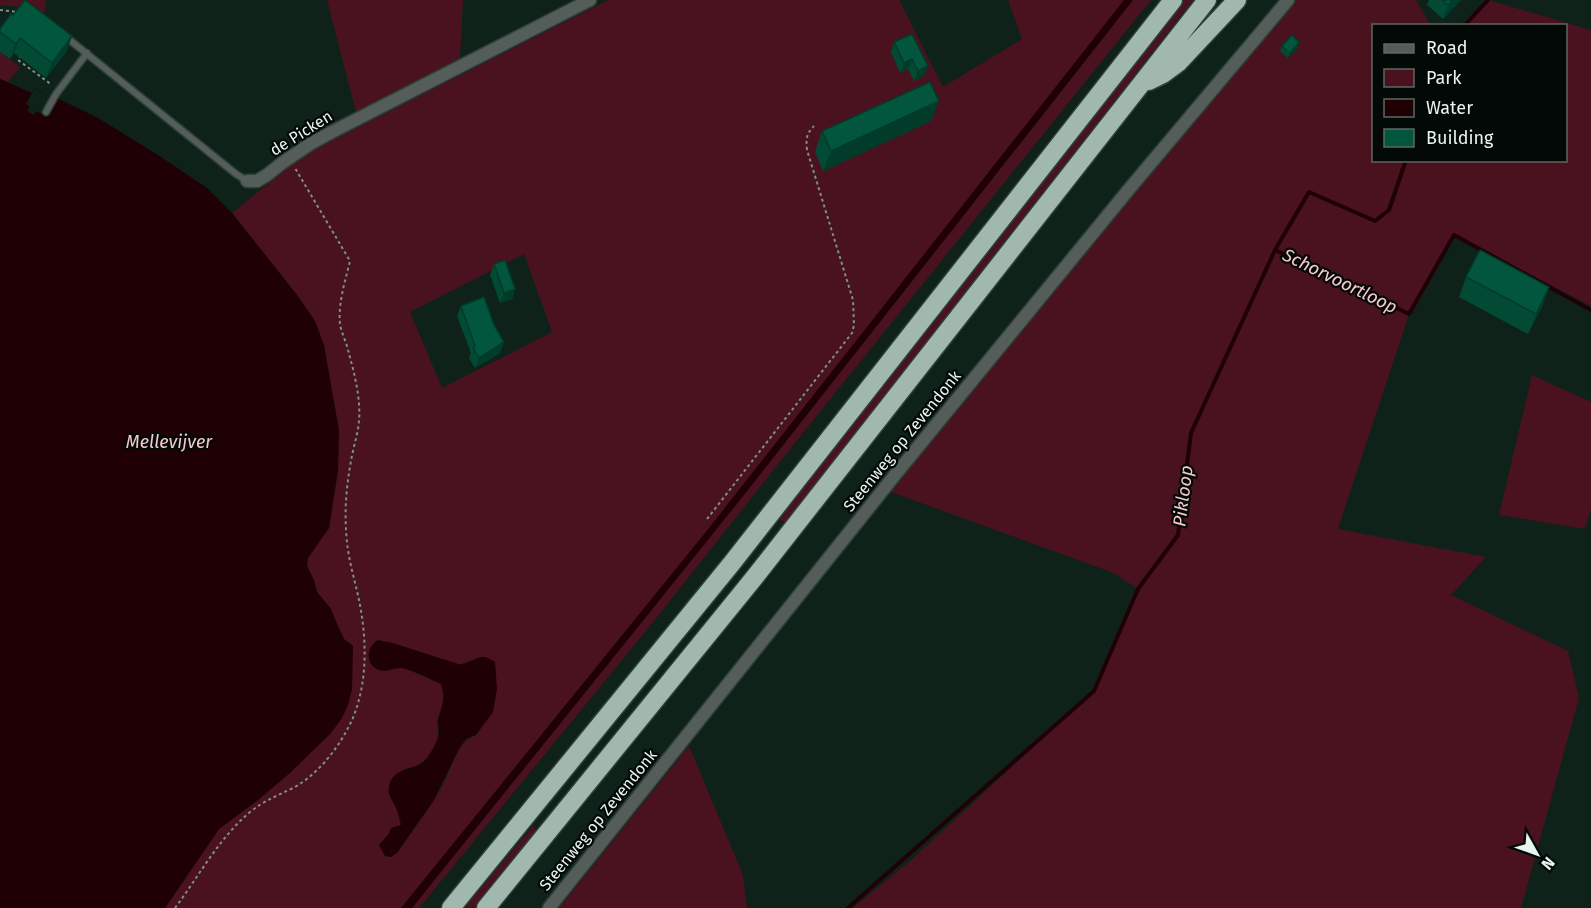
<svg xmlns="http://www.w3.org/2000/svg" width="1591" height="908" viewBox="0 0 1591 908" font-family="'Fira Sans',sans-serif">
<style>
.green{fill:#49121e;fill-rule:evenodd}
.water{fill:#1e0005}
.pier{fill:#0e221a}
.lines{fill:none;stroke-linecap:round;stroke-linejoin:round}
.stream{stroke:#1e0005;stroke-width:4}
.lane-casing{stroke:#2d4038;stroke-width:9}
.street-casing{stroke:#2d4038;stroke-width:15}
.highway-casing{stroke:#2d4038;stroke-width:21}
.path{stroke:#7e8f88;stroke-width:2;stroke-dasharray:3 3;stroke-linecap:butt}
.lane{stroke:#545d59;stroke-width:6}
.street{stroke:#545d59;stroke-width:12}
.highway{stroke:#a0b8ad;stroke-width:18}
.wall{fill:#024a34}
.shaded-wall{fill:#013c2b}
.building{fill:#02563d;stroke:#013c2b;stroke-width:1.5}
.labels{text-anchor:middle;dominant-baseline:central;stroke-width:4.5;stroke-linejoin:round;paint-order:stroke}
.street-label{font-size:16px;fill:#e8f5ef;stroke:#030906}
.water-label{font-size:18px;font-style:italic;fill:#f6c8cc;stroke:#030906}
</style>
<rect width="100%" height="100%" fill="#0e221a"/>
<path class="green" d="M 0,0 L 46,0 L 44,17 C 31,8 16,5 0,6 Z
M 327,0 L 463,0 L 460,58 L 356,112 Z
M 608,0 L 899,0 L 943,87 L 1022,39 L 1008,0 L 1151,0 L 791,448 L 650,626 L 419,908 L 165,908 L 219,829 L 258,800 L 291,772 L 305,756 L 353,646 L 344,639 L 337,624 L 331,609 L 317,592 L 314,580 L 307,566 L 308,558 L 329,528 L 332,508 L 315,321 L 297,295 L 232,213 L 303,155 L 317,148 ZM 524,254 L 552,332 L 442,388 L 410,312 ZM 443,660 C 455,664 460,667 471,660 L 471,738 C 459,741 450,770 445,781 C 432,807 412,829 397,853 L 379,845 L 388,835 L 401,826 L 396,807 L 388,792 L 404,769 C 423,767 435,753 438,735 C 439,730 437,725 437,721 C 438,717 440,715 441,712 C 445,702 444,694 441,684 L 404,668 L 396,667 Z
M 1184,0 L 1193,0 L 785,523 L 779,519 Z
M 1295,0 L 1416,0 L 1430,25 L 1374,26 L 1374,160 L 1566,160 L 1566,26 L 1464,25 L 1487,0 L 1489,0 L 1591,30 L 1591,306 L 1454,235 L 1409,314 L 1338,529 L 1486,557 L 1451,595 L 1568,651 L 1579,698 L 1521,908 L 853,908 L 909,862 L 1094,691 L 1138,589 L 1114,573 L 891,492 L 994,361 Z
M 0,52 L 20,67 L 8,82 L 0,79 Z
M 1532,375 L 1591,402 L 1591,509 L 1585,529 L 1499,515 Z
M 689,746 L 743,875 L 747,908 L 559,908 Z
M 534,825 L 536,833 L 474,908 L 464,908 Z"/>
<path class="water" d="M 1124,0 L 1133,0 L 744,495 L 412,908 L 401,908 L 709,528 Z
M 0,79 L 32,93 L 35,88 L 51,98 L 59,99 L 98,118 L 158,155 L 207,188 L 232,213 L 297,295 L 315,321 L 324,345 L 339,430 L 338,471 L 329,528 L 308,558 L 307,566 L 314,580 L 317,592 L 331,609 L 337,624 L 344,639 L 353,646 L 352,690 L 348,705 L 342,718 L 331,733 L 291,772 L 258,800 L 219,829 L 165,908 L 0,908 Z
M 378,640 L 393,643 L 458,664 C 474,665 478,649 495,662 L 497,689 L 493,712 L 476,735 L 466,739 L 459,749 L 434,800 L 397,853 L 391,857 L 385,856 L 379,845 L 388,835 L 391,828 L 401,825 C 400,819 398,813 396,808 C 393,801 387,794 389,786 C 394,765 417,772 427,758 C 432,751 438,741 439,733 C 439,728 437,724 438,719 C 442,706 446,698 441,684 C 429,679 418,672 406,669 C 397,666 391,671 383,671 C 366,669 364,648 378,640 Z"/>
<path class="pier" d="M 35,88 L 51,98 L 41,114 L 36,111 L 34,115 L 27,111 L 30,107 L 26,104 Z"/>
<g class="lines">
<path class="stream" d="M 1464,26 L 1488,0
M 1275,250 L 1409,314 L 1454,235 L 1591,310
M 848,908 L 1094,691 L 1138,589 L 1178,535 L 1191,433 L 1275,250 L 1309,192 L 1375,221 L 1389,210 L 1406,160"/>
<defs>
<path id="lane" d="M 66,37 L 236,174 L 247,181
M 46,112 L 56,94 L 87,53"/>
<path id="street" d="M 247,181 L 257,181 L 267,175 L 282,163 L 310,144 L 330,133 L 590,0
M 549,908 L 895,475 L 1130,188 L 1288,0"/>
<path id="highway" d="M 1149,81 L 1163,74 L 1178,63 L 1237,0
M 451,908 L 732,563 L 1173,0
M 486,908 L 754,578 L 1207,0"/>
</defs>
<use href="#lane" class="lane-casing"/>
<use href="#street" class="street-casing"/>
<use href="#highway" class="highway-casing"/>
<path class="path" d="M 0,10 L 18,12
M 21,55 L 18,60 L 52,85
M 707,519 L 852,333 L 854,325 L 853,300 L 807,150 C 806,139 806,134 814,126
M 175,908 C 199,876 219,838 250,812 C 265,800 277,796 293,788 C 319,774 340,746 352,720 C 368,683 367,639 359,600 C 355,581 349,562 347,542 C 344,515 346,488 351,461 C 353,448 358,434 359,421 C 361,398 354,372 348,350 C 346,341 341,332 340,324 C 338,303 345,282 350,261 L 295,168"/>
<use href="#lane" class="lane"/>
<use href="#street" class="street"/>
<use href="#highway" class="highway"/>
</g>
<path class="wall" d="M 1429,0 L 1461,0 L 1443,19 L 1427,5 Z
M 0,29 L 67,51 L 46,78 L 14,53 L 10,59 L 0,52 Z
M 912,34 L 924,76 L 914,81 L 908,69 L 900,73 L 891,52 L 894,42 Z
M 1299,42 L 1298,47 L 1288,58 L 1280,51 L 1282,46 Z
M 939,101 L 931,121 L 823,171 L 815,152 L 822,131 Z
M 494,264 L 515,289 L 512,299 L 500,303 L 490,275 Z
M 1466,277 L 1549,287 L 1542,307 L 1528,334 L 1459,297 Z
M 461,306 L 500,353 L 475,368 L 469,358 L 471,353 L 457,316 Z"/>
<path class="shaded-wall" d="M 1453,0 L 1461,0 L 1443,19 L 1448,5 Z
M 72,36 L 67,51 L 46,78 L 52,63 Z
M 20,38 L 14,53 L 10,59 L 16,44 Z
M 1299,42 L 1298,47 L 1288,58 L 1290,53 Z
M 912,59 L 908,69 L 900,73 L 904,63 Z
M 928,66 L 924,76 L 914,81 L 918,71 Z
M 939,101 L 931,121 L 823,171 L 831,151 Z
M 1549,287 L 1542,307 L 1528,334 L 1536,314 Z
M 515,289 L 512,299 L 500,303 L 504,293 Z
M 504,342 L 500,353 L 475,368 L 479,358 Z"/>
<path class="building" d="M 25,0 L 72,36 L 52,63 L 20,38 L 16,44 L 0,32 L 0,29 L 11,14 L 13,15 Z
M 1442,0 L 1453,0 L 1448,5 Z
M 912,34 L 928,66 L 918,71 L 912,59 L 904,63 L 894,42 Z
M 1292,35 L 1299,42 L 1290,53 L 1282,46 Z
M 930,82 L 939,101 L 831,151 L 822,131 Z
M 1480,250 L 1549,287 L 1536,314 L 1466,277 Z
M 505,260 L 515,289 L 504,293 L 494,264 Z
M 484,297 L 494,325 L 504,342 L 479,358 L 473,348 L 475,346 L 461,306 Z"/>
<g class="labels">
<g class="street-label">
<text transform="translate(301 133) rotate(-32)">de Picken</text>
<text transform="translate(902 441) rotate(-51)">Steenweg op Zevendonk</text>
<text transform="translate(598 820) rotate(-51)">Steenweg op Zevendonk</text>
</g>
<g class="water-label">
<text transform="translate(1340 281) rotate(26)">Schorvoortloop</text>
<text x="169" y="442">Mellevijver</text>
<text transform="translate(1183 496) rotate(-83)">Pikloop</text>
</g>
</g>
<rect x="1372" y="24" width="195" height="138" fill="#030906" stroke="#5f6763" stroke-width="1.5"/>
<rect x="1384" y="44" width="30" height="9" fill="#545d59" stroke="#5f6763" stroke-width="1.5"/>
<text x="1426" y="54" font-size="18" fill="#e8f5ef">Road</text>
<rect x="1384" y="69" width="30" height="18" fill="#49121e" stroke="#5f6763" stroke-width="1.5"/>
<text x="1426" y="84" font-size="18" fill="#e8f5ef">Park</text>
<rect x="1384" y="99" width="30" height="18" fill="#1e0005" stroke="#5f6763" stroke-width="1.5"/>
<text x="1426" y="114" font-size="18" fill="#e8f5ef">Water</text>
<rect x="1384" y="129" width="30" height="18" fill="#02563d" stroke="#5f6763" stroke-width="1.5"/>
<text x="1426" y="144" font-size="18" fill="#e8f5ef">Building</text>
<g transform="translate(1537 854) rotate(130)" stroke="#030906" stroke-width="4.5" paint-order="stroke">
<path d="M0-4.5L10 22L0 15L-10 22Z" fill="#e8f5ef"/>
<text y="-9" font-size="16" font-weight="bold" text-anchor="middle" fill="#e8f5ef">N</text>
</g>
</svg>
